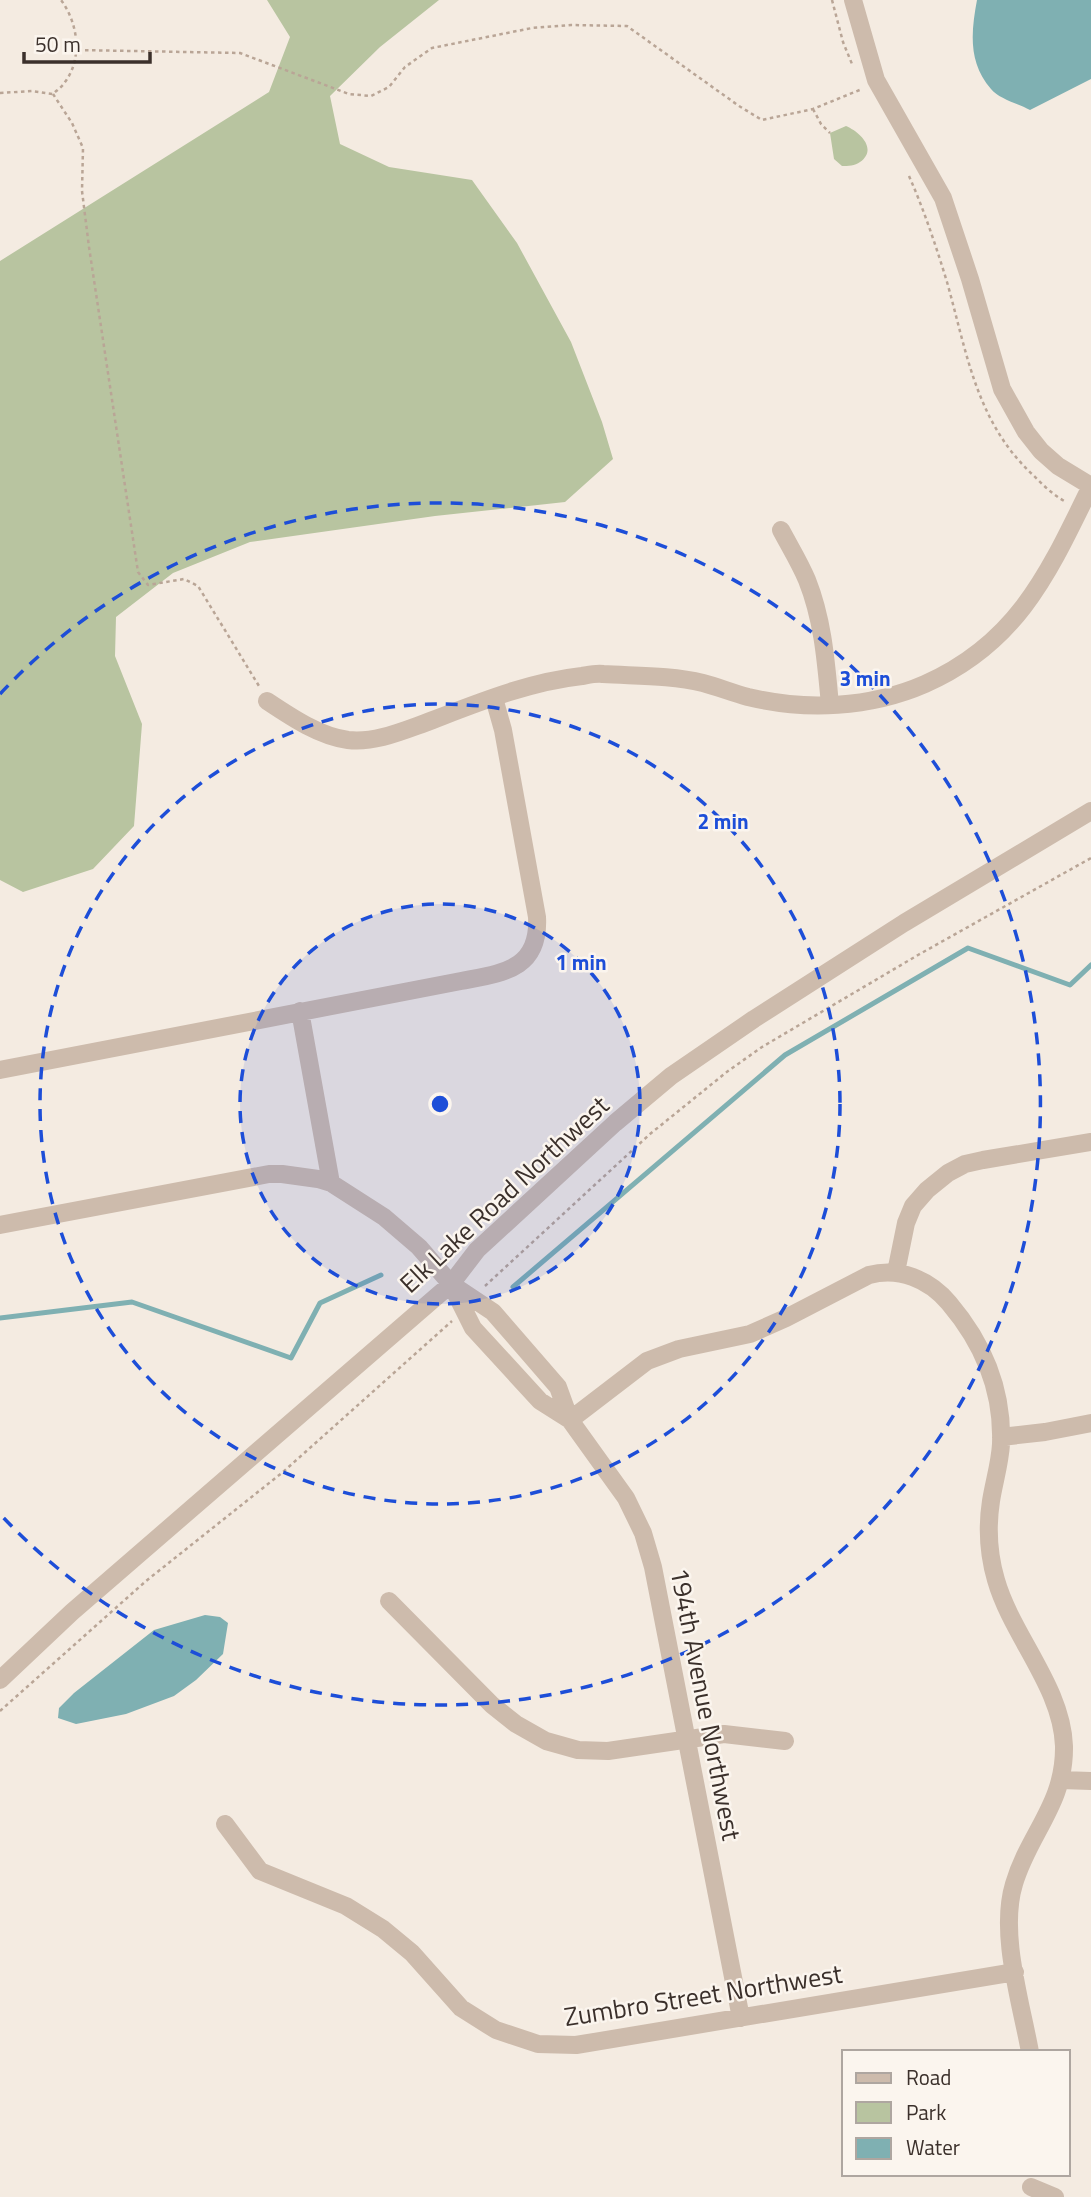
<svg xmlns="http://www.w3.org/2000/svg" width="1091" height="2197" viewBox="0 0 1091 2197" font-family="'Titillium Web',sans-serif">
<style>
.green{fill:#b8c4a0}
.water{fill:#7fb0b2}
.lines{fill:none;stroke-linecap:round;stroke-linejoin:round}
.stream{stroke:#7fb0b2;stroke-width:5}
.path{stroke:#b9a596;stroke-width:2.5;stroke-dasharray:3.5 3.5;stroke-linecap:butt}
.minor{stroke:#cdbbac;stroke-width:18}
.ring{fill:none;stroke:#1d4ed8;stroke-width:3.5;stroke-dasharray:12 9}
.labels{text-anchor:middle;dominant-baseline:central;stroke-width:5;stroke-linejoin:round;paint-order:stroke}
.street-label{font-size:26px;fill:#3b302b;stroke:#fbf5ee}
.centre{fill:#1d4ed8;stroke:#fbf5ee;stroke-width:3.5}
.ring-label{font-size:21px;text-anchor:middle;font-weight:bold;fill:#1d4ed8;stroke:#fbf5ee;stroke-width:5;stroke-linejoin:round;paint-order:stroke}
</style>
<rect width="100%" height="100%" fill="#f4ebe1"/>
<path class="green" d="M 267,0 L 439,0 L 380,47 L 330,96 L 340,144 L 389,167 L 472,180 L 517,243 L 571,342 L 602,422 L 613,459 L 565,502 L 435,516 L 250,542 L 173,573 L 116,617 L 115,656 L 142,724 L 134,826 L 93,869 L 23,892 L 0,880 L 0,261 L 269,92 L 290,37 Z
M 846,126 C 860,132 878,149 860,162 C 855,166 848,166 842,166 L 834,159 L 830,133 Z"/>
<path class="water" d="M 977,0 L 1091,0 L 1091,79 L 1030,110 C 1019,104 999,99 991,89 C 968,63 971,32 977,0 Z
M 205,1615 L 220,1617 L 228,1623 L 223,1654 L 196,1680 L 174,1696 L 126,1714 L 76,1724 L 58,1718 L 59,1708 L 74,1693 L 154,1630 Z"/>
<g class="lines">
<path class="stream" d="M 513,1287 L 785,1055 L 968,948 L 1070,985 L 1091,965
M 0,1318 L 132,1302 L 291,1358 L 320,1303 L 381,1275"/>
<path class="path" d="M 832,0 L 843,42 L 852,64
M 78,50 L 240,53 L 349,94 L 371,96 L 389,87 L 405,67 L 432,48 L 532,28 L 571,25 L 627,26 L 739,106 L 762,120 L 813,109 L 862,89
M 0,93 L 32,91 L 53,94 C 57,90 62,87 65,82 C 83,58 78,23 61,0
M 53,94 L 72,123 L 83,148 L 82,191 L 89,247 L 138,572 L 148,585 L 184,579 L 198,586 L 259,686
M 813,109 L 821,124 L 830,133
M 909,176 C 924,210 936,246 947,282 C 967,353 976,422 1033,475 C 1043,485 1053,495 1066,502
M 485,1286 L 650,1134 L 728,1071 L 762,1047 L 918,955 L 1091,858
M 0,1711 L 146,1581 L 283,1472 L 452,1321"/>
<path class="minor" d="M 853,0 L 876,80 L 943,198 L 970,279 L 1002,389 L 1026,432 L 1041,451 L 1058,466 L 1091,486
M 781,530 C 790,547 800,563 807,580 C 823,620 826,662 830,705
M 267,701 C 291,717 319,736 348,740 C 374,743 400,732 425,723 C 475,704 527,682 582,676 C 588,675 596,673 603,674 C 635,676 671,675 703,683 C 718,687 733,693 748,697 C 806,711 870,708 925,684 C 1018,643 1049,572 1091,486
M 300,1011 L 331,1183
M 0,1070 L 461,981 C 502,973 540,970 537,917 L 503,730 L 494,698
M 0,1225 L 269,1174 L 282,1174 L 318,1179 L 331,1183 L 384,1217 L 419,1247 L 451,1284 L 473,1328 L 540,1401 L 570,1420 L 558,1387 L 493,1312 L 451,1284
M 896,1272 L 906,1223 L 913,1206 L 927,1190 L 948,1173 L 965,1164 L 983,1160 L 1091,1142
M 1001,1437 L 1045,1432 L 1091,1423
M 389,1601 L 492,1705 L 516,1724 L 546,1741 L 578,1750 L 608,1751 L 724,1734 L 785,1741
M 0,1680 L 72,1612 L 451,1284 L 477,1250 L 615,1123 L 671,1076 L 754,1019 L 904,923 L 1091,811
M 1061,1780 L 1091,1781
M 225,1824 L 260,1871 L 346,1906 L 383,1929 L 412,1953 L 461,2008 L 496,2030 L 538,2044 L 576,2045 L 1015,1972
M 741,2018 L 653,1567 L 643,1533 L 626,1498 L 570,1420 L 647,1361 L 679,1349 L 750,1334 L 786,1318 L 869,1275 C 899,1267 929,1279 949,1303 C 983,1343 1003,1390 1001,1444 C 1000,1463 994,1482 991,1501 C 987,1527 989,1556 996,1580 C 1012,1636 1062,1687 1064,1746 C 1065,1804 1029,1833 1014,1884 C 999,1933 1021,2002 1030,2052
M 1031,2187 L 1055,2197"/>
</g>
<circle cx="440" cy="1104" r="200" fill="#1d4ed8" fill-opacity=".12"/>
<g class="ring">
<circle cx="440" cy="1104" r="200"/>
<circle cx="440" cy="1104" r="400"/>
<path d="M0 694A601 601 0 1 1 0 1514"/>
</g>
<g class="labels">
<g class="street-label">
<text transform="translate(504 1194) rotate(-43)">Elk Lake Road Northwest</text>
<text transform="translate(706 1704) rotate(79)">194th Avenue Northwest</text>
<text transform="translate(703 1995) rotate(-9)">Zumbro Street Northwest</text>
</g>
</g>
<circle cx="440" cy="1104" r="10" class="centre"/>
<g class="ring-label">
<text x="865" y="686">3 min</text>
<text x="723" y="829">2 min</text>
<text x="581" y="970">1 min</text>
</g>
<rect x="842" y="2050" width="228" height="126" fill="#fbf5ee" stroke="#aea6a0" stroke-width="2"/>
<rect x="856" y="2073" width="35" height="10" fill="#cdbbac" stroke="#aea6a0" stroke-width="2"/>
<text x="906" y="2085" font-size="21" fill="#3b302b">Road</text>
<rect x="856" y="2102" width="35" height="21" fill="#b8c4a0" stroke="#aea6a0" stroke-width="2"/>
<text x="906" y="2120" font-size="21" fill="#3b302b">Park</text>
<rect x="856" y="2138" width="35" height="21" fill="#7fb0b2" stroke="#aea6a0" stroke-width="2"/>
<text x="906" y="2155" font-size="21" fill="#3b302b">Water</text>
<path d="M24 52v10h126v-10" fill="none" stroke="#3b302b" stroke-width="3.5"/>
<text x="35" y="52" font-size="21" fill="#3b302b" stroke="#fbf5ee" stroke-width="5" paint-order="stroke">50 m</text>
</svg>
